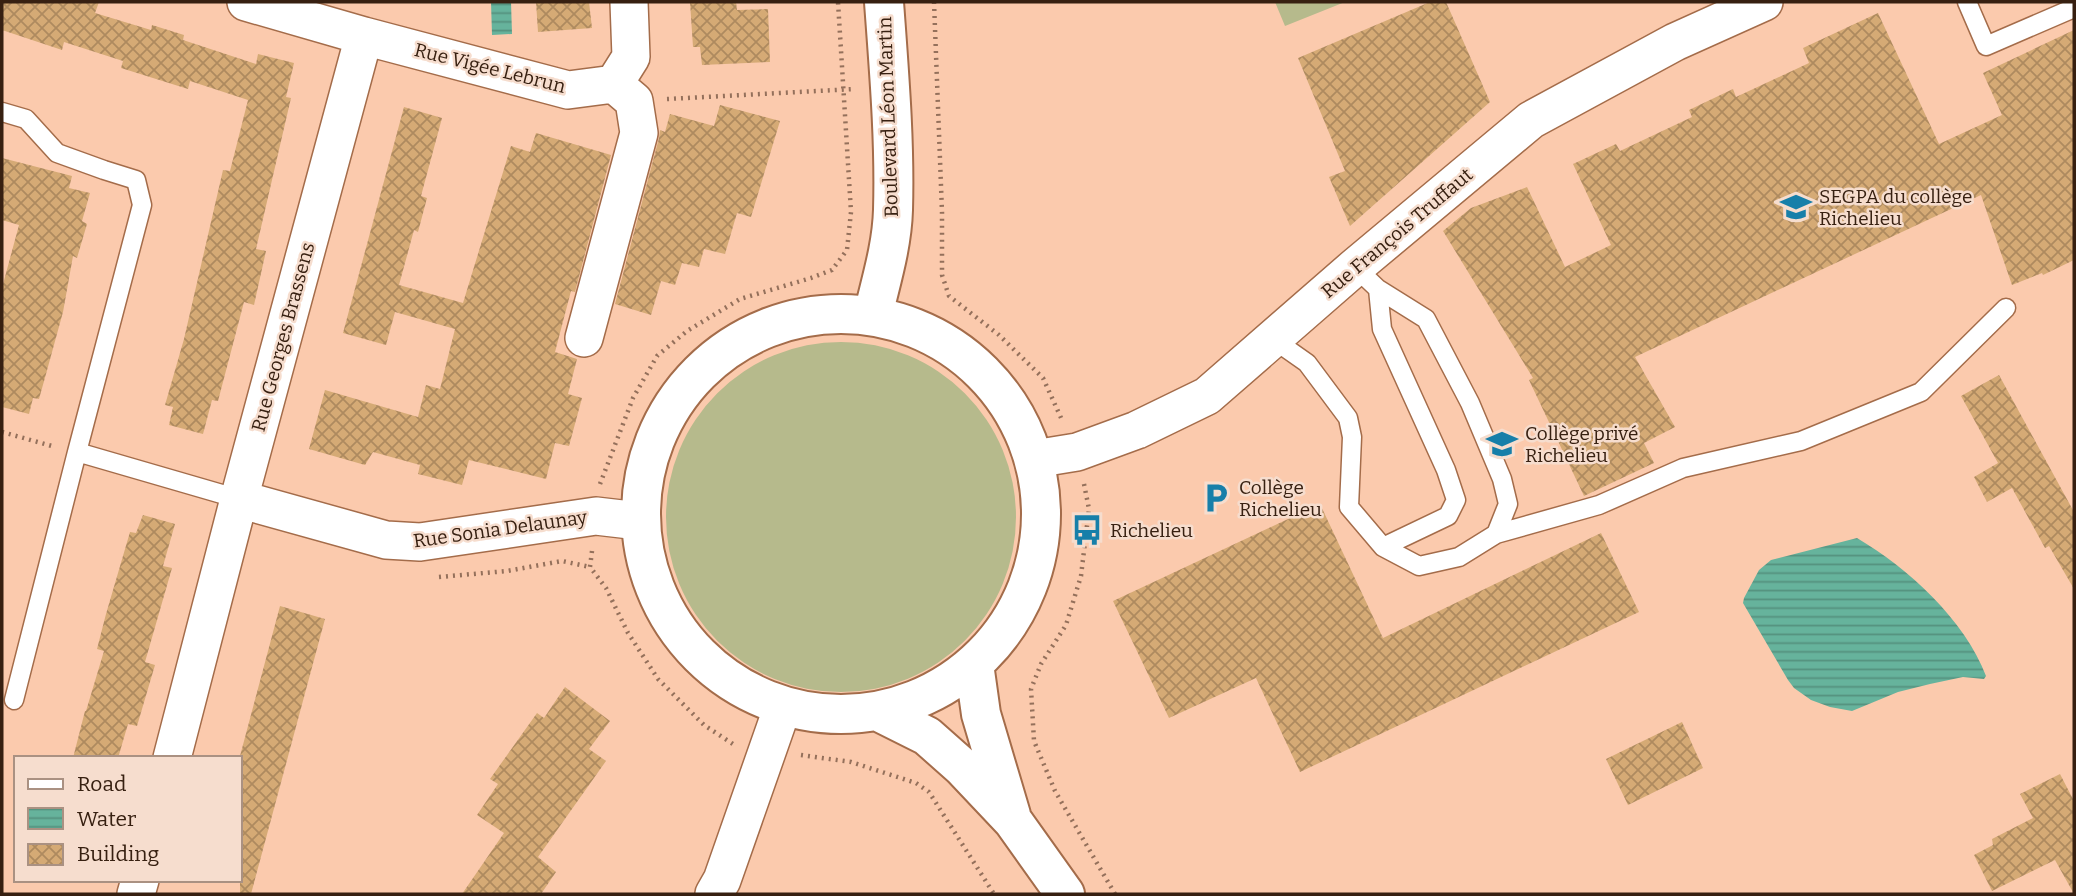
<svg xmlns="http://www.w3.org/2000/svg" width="2076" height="896" viewBox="0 0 2076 896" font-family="Bitter,serif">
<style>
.grass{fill:#b6ba8c}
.water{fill:url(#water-rules)}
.building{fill:url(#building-cross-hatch)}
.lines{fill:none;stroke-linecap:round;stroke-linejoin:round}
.lane-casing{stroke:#a46c4a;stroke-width:21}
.street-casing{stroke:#a46c4a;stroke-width:40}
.primary-casing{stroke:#a46c4a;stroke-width:42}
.path{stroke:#94705b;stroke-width:4.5;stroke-dasharray:2 5;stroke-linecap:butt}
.lane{stroke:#fff;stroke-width:18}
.street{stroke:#fff;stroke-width:37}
.primary{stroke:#fff;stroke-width:38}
.labels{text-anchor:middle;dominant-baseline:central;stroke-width:5;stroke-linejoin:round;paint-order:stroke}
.street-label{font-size:19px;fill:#372011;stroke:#f6ddce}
.poi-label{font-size:19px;fill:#372011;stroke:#f6ddce;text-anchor:start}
</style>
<defs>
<pattern id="water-rules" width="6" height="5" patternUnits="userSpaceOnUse" patternTransform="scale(1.75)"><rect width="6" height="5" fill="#66b39c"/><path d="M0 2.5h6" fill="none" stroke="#55917e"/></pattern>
<pattern id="building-cross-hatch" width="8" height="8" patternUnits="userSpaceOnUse" patternTransform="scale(1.75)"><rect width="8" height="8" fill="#d5aa75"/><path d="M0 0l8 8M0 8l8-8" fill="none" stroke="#ae8a5f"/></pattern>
</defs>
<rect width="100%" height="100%" fill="#fbcaad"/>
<path class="grass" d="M 1275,2 L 1345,2 L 1285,26 Z
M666 517a175 175 0 1 1 350 0a175 175 0 1 1-350 0Z"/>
<path class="water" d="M 491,2 L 511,2 L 512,34 L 492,35 Z
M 1857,538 C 1908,568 1965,620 1986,676 L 1984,679 L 1963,677 L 1930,684 L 1898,692 L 1852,711 L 1830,707 L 1811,700 L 1794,688 L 1788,680 L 1743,603 L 1744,598 L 1759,570 L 1771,560 Z"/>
<path class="building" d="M 2,2 L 99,2 L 95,13 L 151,30 L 152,25 L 184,35 L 183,40 L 256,64 L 258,54 L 294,63 L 286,97 L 291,98 L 256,249 L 266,251 L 254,305 L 244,302 L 218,401 L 212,400 L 203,434 L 169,425 L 173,407 L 165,405 L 184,339 L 223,170 L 230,171 L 248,100 L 190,81 L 188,89 L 121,68 L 123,61 L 64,42 L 62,50 L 2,30 Z
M 536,2 L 589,2 L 592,28 L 538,32 Z
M 690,2 L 736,2 L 737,10 L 768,9 L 770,62 L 702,65 L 700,47 L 693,47 Z
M 1430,2 L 1446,2 L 1490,102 L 1350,226 L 1329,177 L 1345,171 L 1298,58 Z
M 1878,13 L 1939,144 L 2002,115 L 1983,73 L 2074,30 L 2074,260 L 2043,275 L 2042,273 L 2012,285 L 1981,195 L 1635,357 L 1675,427 L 1644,443 L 1654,463 L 1584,496 L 1529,380 L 1533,378 L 1443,231 L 1471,208 L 1527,187 L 1565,267 L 1611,245 L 1573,164 L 1616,144 L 1620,151 L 1692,117 L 1689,110 L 1733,89 L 1736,97 L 1809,63 L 1803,48 Z
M 720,105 L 780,121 L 751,217 L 737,213 L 725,254 L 704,249 L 699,267 L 682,263 L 675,285 L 661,281 L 651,315 L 615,304 L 659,138 L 660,130 L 665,132 L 670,114 L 714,126 Z
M 404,107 L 442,118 L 421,196 L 427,198 L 418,232 L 414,230 L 399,285 L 463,303 L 511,146 L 530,152 L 536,133 L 611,155 L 575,292 L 571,291 L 555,352 L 577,359 L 568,394 L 582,398 L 569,446 L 555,443 L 546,479 L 469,460 L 462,485 L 418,474 L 420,465 L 373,452 L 365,465 L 309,449 L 325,390 L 418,417 L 426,385 L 440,389 L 455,329 L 395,312 L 386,345 L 343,333 Z
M 2,158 L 72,176 L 69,188 L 90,193 L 82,221 L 87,224 L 77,258 L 73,256 L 63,312 L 46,374 L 39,399 L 33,398 L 29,414 L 2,407 L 2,288 L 19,225 L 2,220 Z
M 1999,375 L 2074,512 L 2074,589 L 2049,546 L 2045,548 L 2012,488 L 1987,502 L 1974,477 L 1998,463 L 1961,396 Z
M 1320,504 L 1383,638 L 1601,533 L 1639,612 L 1300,772 L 1256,678 L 1169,718 L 1113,601 Z
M 143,515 L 175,524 L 163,566 L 172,568 L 145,662 L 155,665 L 137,726 L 128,724 L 118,758 L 73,758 L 85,711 L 86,711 L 104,651 L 97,649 L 106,614 L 130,532 L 136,533 Z
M 280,606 L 325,619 L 251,894 L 240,894 L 240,756 Z
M 565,687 L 610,721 L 589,749 L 606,761 L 538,857 L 556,872 L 541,894 L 462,894 L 504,833 L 477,815 L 498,784 L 490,779 L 537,713 L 544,718 Z
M 1682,722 L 1703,768 L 1628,805 L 1606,759 Z
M 2060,774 L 2074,801 L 2074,894 L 2055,860 L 1992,891 L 1974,855 L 1993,845 L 1992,839 L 2033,818 L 2020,794 Z"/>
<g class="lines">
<defs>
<path id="lane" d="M 1967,2 L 1986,46 L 2074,8
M 2,112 L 26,119 L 57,153 L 104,170 L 136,180 L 142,205 L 77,452
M 1378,289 L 1382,329 L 1446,470 L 1456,500 L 1448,516 L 1383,547
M 1273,339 L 1307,363 L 1348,418 L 1352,437 L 1349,507 L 1383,547 L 1419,566 L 1459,557 L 1496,534 L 1508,504 L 1502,479 L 1470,403 L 1426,319 L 1378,289 L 1355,267
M 1496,534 L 1599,505 L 1683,468 L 1801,441 L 1921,392 L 2006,308
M 14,700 L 77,452 L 239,499"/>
<path id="street" d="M 364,36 L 568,90 L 614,84 L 631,57 L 629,2
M 584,338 L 639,133 L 634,101 L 614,84
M 1034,459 L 1077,452 L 1137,430 L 1207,396 L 1355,267 L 1531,120 L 1675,42 L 1764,2
M 239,499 L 386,540 L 420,542 L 596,516 L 639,521
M 172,758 L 239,499 L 364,36 L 246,2
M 136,894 L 140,880
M 714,894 L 722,880 L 783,706"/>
<path id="primary" d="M641 514a200 200 0 1 1 400 0a200 200 0 1 1-400 0Z
M 873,315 C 881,281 892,246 893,210 C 895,141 889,71 884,2
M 974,664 L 981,714 L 1011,815
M 877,711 L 927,736 L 962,767 L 1013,821 L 1065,894"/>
</defs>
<use href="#lane" class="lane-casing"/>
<use href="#street" class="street-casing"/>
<use href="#primary" class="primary-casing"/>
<path class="path" d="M 934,2 L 942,212 L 942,275 L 949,296 L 999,335 L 1043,378 L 1062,420
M 667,99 L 854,89
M 2,432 L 52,446
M 600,484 L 633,398 L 657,356 L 687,331 L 740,299 L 811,278 L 832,270 L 847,250 L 851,212 L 838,2
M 1084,484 L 1089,509 L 1081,576 L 1066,625 L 1041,664 L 1031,689 L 1034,741 L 1055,791 L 1115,894
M 592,551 L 590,567 L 606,588 L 628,633 L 658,679 L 704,725 L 733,744
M 439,577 L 507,571 L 562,561 L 590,567
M 801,755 L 851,762 L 916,783 L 929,792 L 994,894"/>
<use href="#lane" class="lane"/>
<use href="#street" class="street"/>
<use href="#primary" class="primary"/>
</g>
<defs>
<symbol id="school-bare" viewBox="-9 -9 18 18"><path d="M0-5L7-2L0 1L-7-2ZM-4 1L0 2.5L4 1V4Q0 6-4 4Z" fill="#177fa9" stroke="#f6ddce" stroke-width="2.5" paint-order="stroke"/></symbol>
<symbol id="parking-bare" viewBox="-9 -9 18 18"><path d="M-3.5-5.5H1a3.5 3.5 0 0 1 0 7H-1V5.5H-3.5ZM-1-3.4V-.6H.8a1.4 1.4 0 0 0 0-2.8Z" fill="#177fa9" stroke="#f6ddce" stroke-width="2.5" paint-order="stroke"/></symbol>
<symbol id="bus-bare" viewBox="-9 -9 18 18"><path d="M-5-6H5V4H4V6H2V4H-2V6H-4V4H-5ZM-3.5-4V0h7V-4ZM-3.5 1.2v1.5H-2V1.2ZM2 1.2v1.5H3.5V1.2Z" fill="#177fa9" stroke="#f6ddce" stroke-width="2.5" paint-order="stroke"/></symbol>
</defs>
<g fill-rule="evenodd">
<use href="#school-bare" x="1774" y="185" width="44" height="44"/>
<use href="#school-bare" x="1480" y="422" width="44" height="44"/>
<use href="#parking-bare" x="1194" y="476" width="44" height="44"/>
<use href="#bus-bare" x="1065" y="508" width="44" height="44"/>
</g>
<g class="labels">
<g class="street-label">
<text transform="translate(490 68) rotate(14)">Rue Vigée Lebrun</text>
<text transform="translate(888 117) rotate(-92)">Boulevard Léon Martin</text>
<text transform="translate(1397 233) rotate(-40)">Rue François Truffaut</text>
<text transform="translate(283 337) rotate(-75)">Rue Georges Brassens</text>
<text transform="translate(500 529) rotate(-8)">Rue Sonia Delaunay</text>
</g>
<g class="poi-label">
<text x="1819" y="196">SEGPA du collège<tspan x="1819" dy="22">Richelieu</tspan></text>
<text x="1525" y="433">Collège privé<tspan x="1525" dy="22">Richelieu</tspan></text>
<text x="1239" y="487">Collège<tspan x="1239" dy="22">Richelieu</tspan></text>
<text x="1110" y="530">Richelieu</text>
</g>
</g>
<rect width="2076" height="896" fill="none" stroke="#372011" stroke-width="7"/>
<rect x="14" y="756" width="228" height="126" fill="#f6ddce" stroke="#aa9182" stroke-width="2"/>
<rect x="28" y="779" width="35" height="10" fill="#ffffff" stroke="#aa9182" stroke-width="2"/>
<text x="77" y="791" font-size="21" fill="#372011">Road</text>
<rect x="28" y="808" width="35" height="21" fill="url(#water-rules)" stroke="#aa9182" stroke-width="2"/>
<text x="77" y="826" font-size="21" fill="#372011">Water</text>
<rect x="28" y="844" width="35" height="21" fill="url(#building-cross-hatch)" stroke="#aa9182" stroke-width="2"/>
<text x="77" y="861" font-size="21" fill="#372011">Building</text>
</svg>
